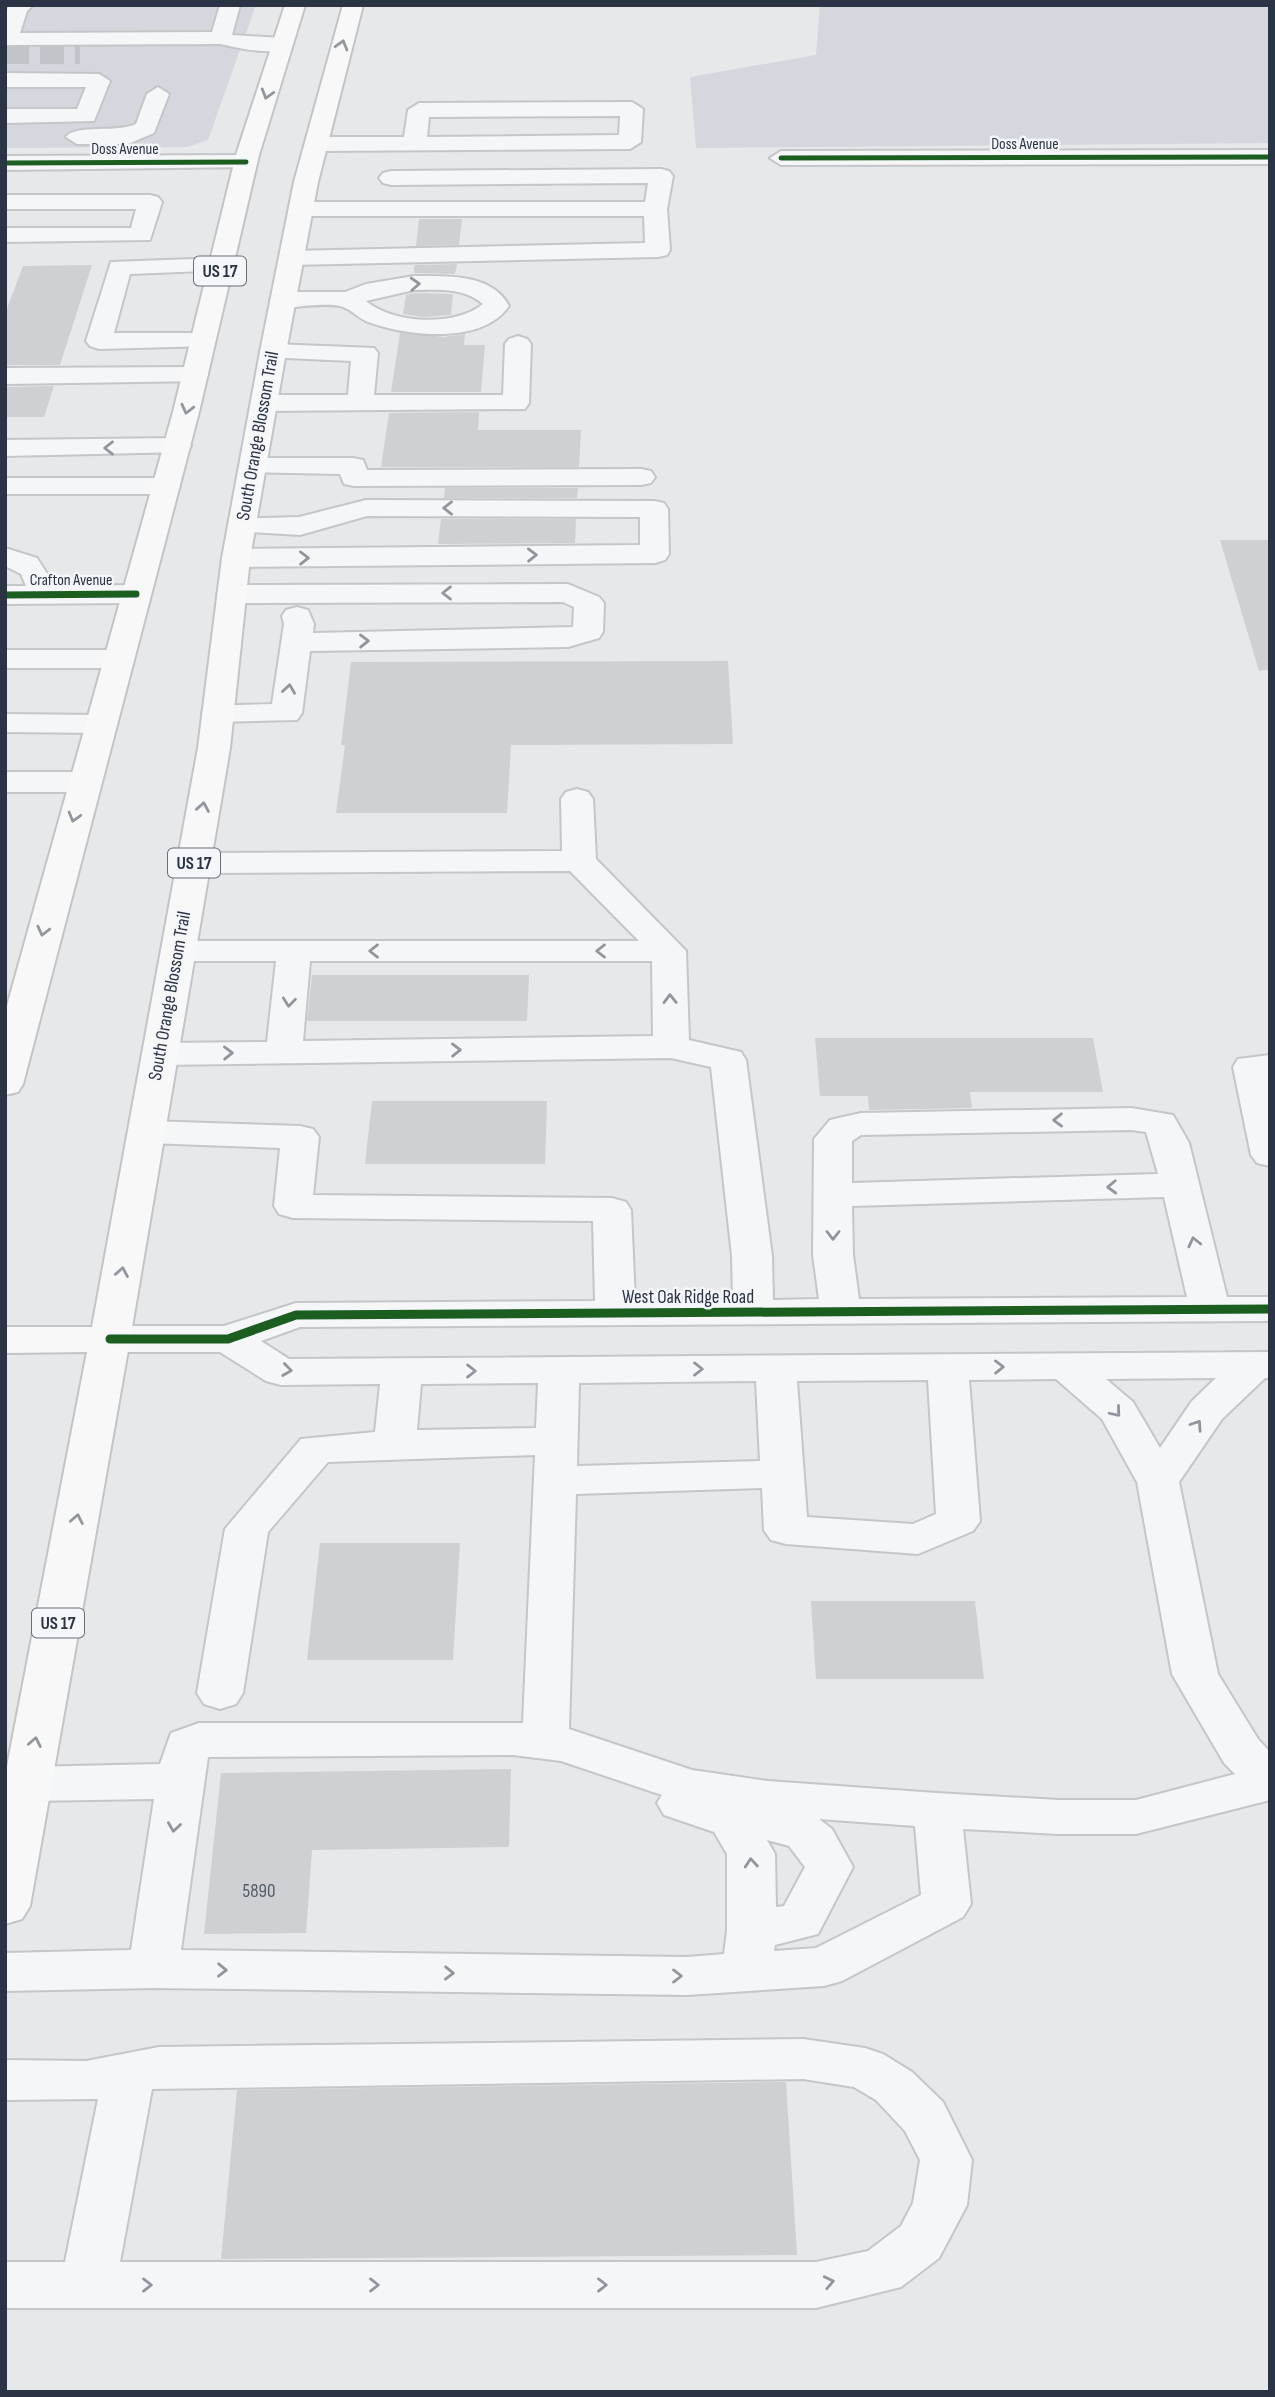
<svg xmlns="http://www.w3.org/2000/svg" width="1275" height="2397" viewBox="0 0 1275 2397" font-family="'Sofia Sans Condensed',sans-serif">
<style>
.built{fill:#d4d7dd}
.building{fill:#ced0d3}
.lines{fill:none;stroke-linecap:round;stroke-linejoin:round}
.minor-tunnel{stroke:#c1c4c9;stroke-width:24;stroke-dasharray:24 11;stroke-linecap:butt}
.minor-casing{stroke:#c4c6c8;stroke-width:4}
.major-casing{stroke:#c2c5c8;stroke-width:4}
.minor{fill:#f5f6f7;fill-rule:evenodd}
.major{fill:#f8f8f8;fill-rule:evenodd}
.cycleway-far2-casing{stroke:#f4f6f9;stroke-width:8}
.cycleway-far1-casing{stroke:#f4f6f9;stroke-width:10}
.cycleway-casing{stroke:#f4f6f9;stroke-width:13}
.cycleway-far2{stroke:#1b5e20;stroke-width:5}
.cycleway-far1{stroke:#1b5e20;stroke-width:7}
.cycleway{stroke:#1b5e20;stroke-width:9}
.oneway{stroke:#92969e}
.oneway2{stroke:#90959e}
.labels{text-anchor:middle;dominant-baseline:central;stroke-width:5;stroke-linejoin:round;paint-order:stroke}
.far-street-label{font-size:16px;fill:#2b3445;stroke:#f4f6f9}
.shield{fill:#f4f6f9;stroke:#676e7b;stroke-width:2}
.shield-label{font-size:18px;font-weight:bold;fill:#2b3445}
.street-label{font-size:19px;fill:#2b3445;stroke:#f4f6f9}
.near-number-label{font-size:19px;fill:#545c69}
</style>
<rect width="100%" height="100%" fill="#e6e8ea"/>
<path class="built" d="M 5,5 L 256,5 L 208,140 L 187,147 L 5,148 Z
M 820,5 L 1270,5 L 1270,143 L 696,148 L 690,77 L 816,55 Z"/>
<path class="building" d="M 419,219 L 462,219 L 459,245 L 416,246 Z
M 457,264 L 455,274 L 414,273 L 414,265 Z
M 92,265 L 60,365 L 5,365 L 5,314 L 23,266 Z
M 414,293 L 453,294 L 451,315 L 424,317 L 403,314 L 406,295 Z
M 400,333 L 444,337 L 465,334 L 464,345 L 485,345 L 481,392 L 391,392 Z
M 54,386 L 44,417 L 5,417 L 5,387 Z
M 479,412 L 478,430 L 581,430 L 579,467 L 381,467 L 389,413 Z
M 445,488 L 578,488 L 577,498 L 444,498 Z
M 441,519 L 576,519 L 575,543 L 438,544 Z
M 1220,540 L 1270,540 L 1270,669 L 1259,671 Z
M 728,661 L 733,744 L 511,745 L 507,813 L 336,813 L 345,745 L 341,745 L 351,662 Z
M 312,975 L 529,975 L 527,1021 L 307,1021 Z
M 815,1038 L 1093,1038 L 1103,1092 L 970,1092 L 972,1108 L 869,1110 L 868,1096 L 820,1096 Z
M 372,1101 L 547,1101 L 545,1164 L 365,1164 Z
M 320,1543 L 460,1543 L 453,1660 L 307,1660 Z
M 811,1601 L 975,1601 L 984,1679 L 816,1679 Z
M 511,1769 L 509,1847 L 312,1850 L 306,1933 L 204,1934 L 221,1773 Z
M 786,2082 L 797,2255 L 221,2259 L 237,2090 Z"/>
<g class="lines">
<path class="minor-tunnel" d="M 5,52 L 80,52"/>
<defs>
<path id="minor" d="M 9,5 L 33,5 L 27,11 L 20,33 L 212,32 L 220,5 L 240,5 L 232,35 L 282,38 L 293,44 C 282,58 236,48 221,44 L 7,45 L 5,14 Z
M 5,73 L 99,74 L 110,81 L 94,121 L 5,123 L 5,109 L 77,109 L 86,87 L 5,87 Z
M 158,87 L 169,94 L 154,133 L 128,144 L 77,144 L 66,137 C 75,124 118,133 136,124 L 147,94 Z
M 632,102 L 643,109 L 641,142 L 630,149 L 316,151 L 305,144 L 316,137 L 404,137 L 408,110 L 419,103 ZM 620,116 L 619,135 L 427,137 L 429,117 Z
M 1270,150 L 1270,164 L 781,165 L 770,158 L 781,151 Z
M 246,155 L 257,162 L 254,167 L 5,170 L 5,156 Z
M 661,169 L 669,171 L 673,176 L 667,209 L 670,250 L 667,255 L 658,257 L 291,265 L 282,263 L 279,258 L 282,253 L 291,251 L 645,243 L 644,216 L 301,216 L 293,214 L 289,209 L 293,204 L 301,202 L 645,202 L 648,183 L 391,185 L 383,183 L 379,178 L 383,173 L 391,171 Z
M 5,195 L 150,195 L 158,197 L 162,202 L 150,240 L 5,242 L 5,228 L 131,228 L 136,209 L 5,209 Z
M 221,258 L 230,260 L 233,265 L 230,270 L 130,274 L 114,333 L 202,333 L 211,336 L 215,341 L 211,346 L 99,349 L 90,346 L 86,341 L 111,262 Z
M 414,276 C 446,276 492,273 509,306 C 482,345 409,336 371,323 C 360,320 352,310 343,307 C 330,302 298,307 283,308 L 274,305 L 270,300 L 274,295 L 283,292 L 345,292 L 366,284 ZM 414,290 C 439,290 463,287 483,304 C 455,327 393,324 366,301 Z
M 518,336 L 527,339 L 531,344 L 529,403 L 525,409 L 264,411 L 255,409 L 251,403 L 255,397 L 264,395 L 348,395 L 351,361 L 264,357 L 260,352 L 264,347 L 273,344 L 374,348 L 378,353 L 374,395 L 503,395 L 505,344 L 509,339 Z
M 195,367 L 204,369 L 208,375 L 204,381 L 5,384 L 5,368 Z
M 177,438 L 187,440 L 191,446 L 187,452 L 5,456 L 5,440 Z
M 253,458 L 353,458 L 363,460 L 367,470 L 641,469 L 651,471 L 655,477 L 651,483 L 641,485 L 354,486 L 344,484 L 340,474 L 243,472 L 239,466 L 243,460 Z
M 5,478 L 166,478 L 176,480 L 180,486 L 176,492 L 166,494 L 5,494 Z
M 366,500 L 654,501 L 664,503 L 668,509 L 669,554 L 665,560 L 655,563 L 236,567 L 226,564 L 222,558 L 226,552 L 236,549 L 640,545 L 640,517 L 367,516 L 300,535 L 232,531 L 228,525 L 232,519 L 299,517 Z
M 5,548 L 37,558 L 55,586 L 136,585 L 146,588 L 151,594 L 146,600 L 136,603 L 5,604 L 5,586 L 26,586 L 21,574 L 5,566 Z
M 568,584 L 599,597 L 604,603 L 603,632 L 599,638 L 568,647 L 310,651 L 302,713 L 297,720 L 218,722 L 207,720 L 202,713 L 207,706 L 272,704 L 284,624 L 282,616 L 286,610 L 297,607 L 308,610 L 314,624 L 313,633 L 573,627 L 574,607 L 563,602 L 232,603 L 222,600 L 217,594 L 222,588 L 232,585 Z
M 5,650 L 119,650 L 130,653 L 134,659 L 130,665 L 119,668 L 5,668 Z
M 5,714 L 100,715 L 111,717 L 116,724 L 111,731 L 100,733 L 5,732 Z
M 5,772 L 84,772 L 95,775 L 100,782 L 95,789 L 84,792 L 5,792 Z
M 577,789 L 588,792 L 593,799 L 596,859 L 686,951 L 689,1040 L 741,1052 L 746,1060 L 772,1256 L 773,1300 L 819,1299 L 813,1255 L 814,1139 L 830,1120 L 861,1113 L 1131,1108 L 1173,1115 L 1189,1143 L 1227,1297 L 1270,1297 L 1270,1321 L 300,1327 L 261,1341 L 289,1359 L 1270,1352 L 1270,1378 L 1265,1378 L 1222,1419 L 1179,1482 L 1218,1674 L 1258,1739 L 1270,1752 L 1270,1800 L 1136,1834 L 1059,1834 L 963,1829 L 971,1904 L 963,1917 L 842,1981 L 824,1986 L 687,1995 L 153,1988 L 5,1991 L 5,1953 L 131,1950 L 154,1799 L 28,1801 L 11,1796 L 5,1782 L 11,1772 L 28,1767 L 160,1764 L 171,1733 L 199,1723 L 523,1723 L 535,1455 L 328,1462 L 268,1532 L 243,1693 L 236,1704 L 220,1709 L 204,1704 L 197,1693 L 225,1529 L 301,1439 L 375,1432 L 380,1384 L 281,1385 L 266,1381 L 220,1352 L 110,1352 L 96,1348 L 90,1339 L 96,1330 L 110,1326 L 224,1326 L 296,1303 L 595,1301 L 593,1221 L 293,1218 L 279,1214 L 274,1206 L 280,1148 L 147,1143 L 134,1140 L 128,1132 L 134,1124 L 147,1121 L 300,1126 L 313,1129 L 319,1137 L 313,1195 L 612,1198 L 626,1202 L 631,1210 L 635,1301 L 733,1300 L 732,1256 L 711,1067 L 671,1058 L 160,1065 L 147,1062 L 142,1054 L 147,1046 L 160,1043 L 267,1042 L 276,961 L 178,961 L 166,958 L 161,951 L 166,944 L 178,941 L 639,941 L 570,871 L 193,873 L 181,870 L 176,863 L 181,856 L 193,853 L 562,851 L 561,799 L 566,792 ZM 310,961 L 652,961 L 653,1036 L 303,1041 ZM 1131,1130 L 1146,1132 L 1158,1174 L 852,1183 L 852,1141 L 861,1135 ZM 1164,1197 L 1187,1297 L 859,1299 L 853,1255 L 852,1206 ZM 1216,1378 L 1192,1401 L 1160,1448 L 1133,1402 L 1106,1379 ZM 1056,1379 L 1102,1419 L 1137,1482 L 1172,1674 L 1224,1763 L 1235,1774 L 1136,1800 L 1059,1800 L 937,1793 L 768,1781 L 692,1770 L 569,1729 L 576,1494 L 762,1488 L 764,1530 L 771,1540 L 786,1544 L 918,1554 L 973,1531 L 980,1521 L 969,1380 ZM 928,1380 L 936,1514 L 913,1524 L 807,1517 L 797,1381 ZM 756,1381 L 760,1461 L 577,1466 L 579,1383 ZM 538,1383 L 536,1428 L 417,1430 L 421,1384 ZM 513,1755 L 561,1761 L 662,1795 L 657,1803 L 664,1815 L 714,1832 L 727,1854 L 727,1931 L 724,1954 L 687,1957 L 181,1950 L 208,1757 ZM 819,1819 L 915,1826 L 921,1895 L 816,1948 L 774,1951 L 775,1945 L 818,1934 L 853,1867 L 832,1829 ZM 767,1840 L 789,1846 L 805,1867 L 784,1906 L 776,1907 L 775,1854 Z
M 1270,1055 L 1270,1166 L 1257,1163 L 1251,1155 L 1233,1067 L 1238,1059 Z
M 803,2039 L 865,2048 L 883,2054 L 912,2072 L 943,2102 L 972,2160 L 967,2205 L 939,2258 L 901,2287 L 816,2308 L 5,2308 L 5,2262 L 65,2262 L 98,2099 L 5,2100 L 5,2060 L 86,2061 L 159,2047 ZM 803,2079 L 854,2087 L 876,2100 L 905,2131 L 920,2160 L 913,2203 L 901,2226 L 868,2251 L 816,2262 L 120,2262 L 152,2089 Z"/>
<path id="major" d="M 285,5 L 305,5 L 259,155 L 199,412 L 23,1084 L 18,1092 L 5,1095 L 5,1013 L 173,412 L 236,155 Z
M 343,5 L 363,5 L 318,182 L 286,352 L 250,558 L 230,748 L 130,1339 L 30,1906 L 22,1919 L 5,1924 L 5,1777 L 87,1352 L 5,1353 L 5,1327 L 92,1327 L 198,748 L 222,558 L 260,352 L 294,182 Z"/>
</defs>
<use href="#minor" class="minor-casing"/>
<use href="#major" class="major-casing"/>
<use href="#minor" class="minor"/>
<use href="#major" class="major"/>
<defs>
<path id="cycleway-far2" d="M 781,158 L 1270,157
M 5,163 L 246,162"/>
<path id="cycleway-far1" d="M 5,595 L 136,594"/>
<path id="cycleway" d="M 110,1339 L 228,1339 L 296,1315 L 1270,1309"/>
</defs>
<use href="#cycleway-far2" class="cycleway-far2-casing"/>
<use href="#cycleway-far1" class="cycleway-far1-casing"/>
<use href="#cycleway" class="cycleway-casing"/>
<use href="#cycleway-far2" class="cycleway-far2"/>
<use href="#cycleway-far1" class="cycleway-far1"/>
<use href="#cycleway" class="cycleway"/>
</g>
<defs><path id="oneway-chevron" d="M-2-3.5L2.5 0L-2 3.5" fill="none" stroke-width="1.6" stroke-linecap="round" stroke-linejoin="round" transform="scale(1.75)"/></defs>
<g class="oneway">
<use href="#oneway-chevron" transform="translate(342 45) rotate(-74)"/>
<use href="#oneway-chevron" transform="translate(267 94) rotate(107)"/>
<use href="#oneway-chevron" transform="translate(187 409) rotate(104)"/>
<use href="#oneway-chevron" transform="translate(203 807) rotate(-80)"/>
<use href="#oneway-chevron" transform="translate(74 817) rotate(106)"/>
<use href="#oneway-chevron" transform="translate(43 931) rotate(104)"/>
<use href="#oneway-chevron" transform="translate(122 1272) rotate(-80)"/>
<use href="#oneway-chevron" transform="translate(77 1519) rotate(-79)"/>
<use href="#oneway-chevron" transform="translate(35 1742) rotate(-79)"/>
</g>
<g class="oneway2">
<use href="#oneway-chevron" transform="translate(415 284) rotate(-3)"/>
<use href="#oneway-chevron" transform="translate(109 448) rotate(180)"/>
<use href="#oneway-chevron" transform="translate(448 508) rotate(-180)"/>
<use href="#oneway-chevron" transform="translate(532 555) rotate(-1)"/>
<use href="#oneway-chevron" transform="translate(304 558) rotate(-1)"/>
<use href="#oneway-chevron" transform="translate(447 593) rotate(180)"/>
<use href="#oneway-chevron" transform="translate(364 641) rotate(-1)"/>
<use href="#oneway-chevron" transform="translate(289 689) rotate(-82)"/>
<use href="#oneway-chevron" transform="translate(374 951) rotate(180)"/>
<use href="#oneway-chevron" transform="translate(601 951) rotate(180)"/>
<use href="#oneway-chevron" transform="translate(670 999) rotate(-91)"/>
<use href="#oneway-chevron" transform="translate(289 1002) rotate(96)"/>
<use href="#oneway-chevron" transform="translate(456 1050) rotate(-1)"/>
<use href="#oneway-chevron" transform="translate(228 1053) rotate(-1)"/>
<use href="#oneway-chevron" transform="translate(1058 1120) rotate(179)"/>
<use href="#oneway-chevron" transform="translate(1112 1187) rotate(178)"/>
<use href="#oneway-chevron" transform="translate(833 1235) rotate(90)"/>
<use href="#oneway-chevron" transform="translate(1194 1242) rotate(-103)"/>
<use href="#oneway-chevron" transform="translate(999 1367) rotate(-1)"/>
<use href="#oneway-chevron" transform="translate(698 1369)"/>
<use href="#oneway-chevron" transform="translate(287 1370) rotate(8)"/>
<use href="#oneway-chevron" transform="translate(471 1371)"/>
<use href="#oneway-chevron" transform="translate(1116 1412) rotate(50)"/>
<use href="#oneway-chevron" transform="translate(1197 1425) rotate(-56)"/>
<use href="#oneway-chevron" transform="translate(174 1827) rotate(98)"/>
<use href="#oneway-chevron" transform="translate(751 1863) rotate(-95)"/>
<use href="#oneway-chevron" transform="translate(222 1970) rotate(1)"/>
<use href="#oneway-chevron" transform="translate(449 1973) rotate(1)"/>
<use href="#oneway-chevron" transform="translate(677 1976)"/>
<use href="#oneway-chevron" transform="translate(829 2282) rotate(-12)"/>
<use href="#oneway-chevron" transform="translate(147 2285)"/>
<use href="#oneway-chevron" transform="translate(374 2285)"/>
<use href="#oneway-chevron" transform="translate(602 2285)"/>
</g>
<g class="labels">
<g class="far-street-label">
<text x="1025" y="144">Doss Avenue</text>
<text x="125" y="149">Doss Avenue</text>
<text x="71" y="580">Crafton Avenue</text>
</g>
<g class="shield">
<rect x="194" y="256.5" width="52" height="29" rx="5"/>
<rect x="168" y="848.5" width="52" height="29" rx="5"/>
<rect x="32" y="1608.5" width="52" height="29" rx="5"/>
</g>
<g class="shield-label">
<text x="220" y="271">US 17</text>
<text x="194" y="863">US 17</text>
<text x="58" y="1623">US 17</text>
</g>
<g class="street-label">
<text transform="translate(258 436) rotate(-80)">South Orange Blossom Trail</text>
<text transform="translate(170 996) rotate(-80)">South Orange Blossom Trail</text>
<text x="688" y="1297">West Oak Ridge Road</text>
</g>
<g class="near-number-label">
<text x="259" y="1891">5890</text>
</g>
</g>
<rect width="1275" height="2397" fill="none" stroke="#2b3445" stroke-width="14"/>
</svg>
